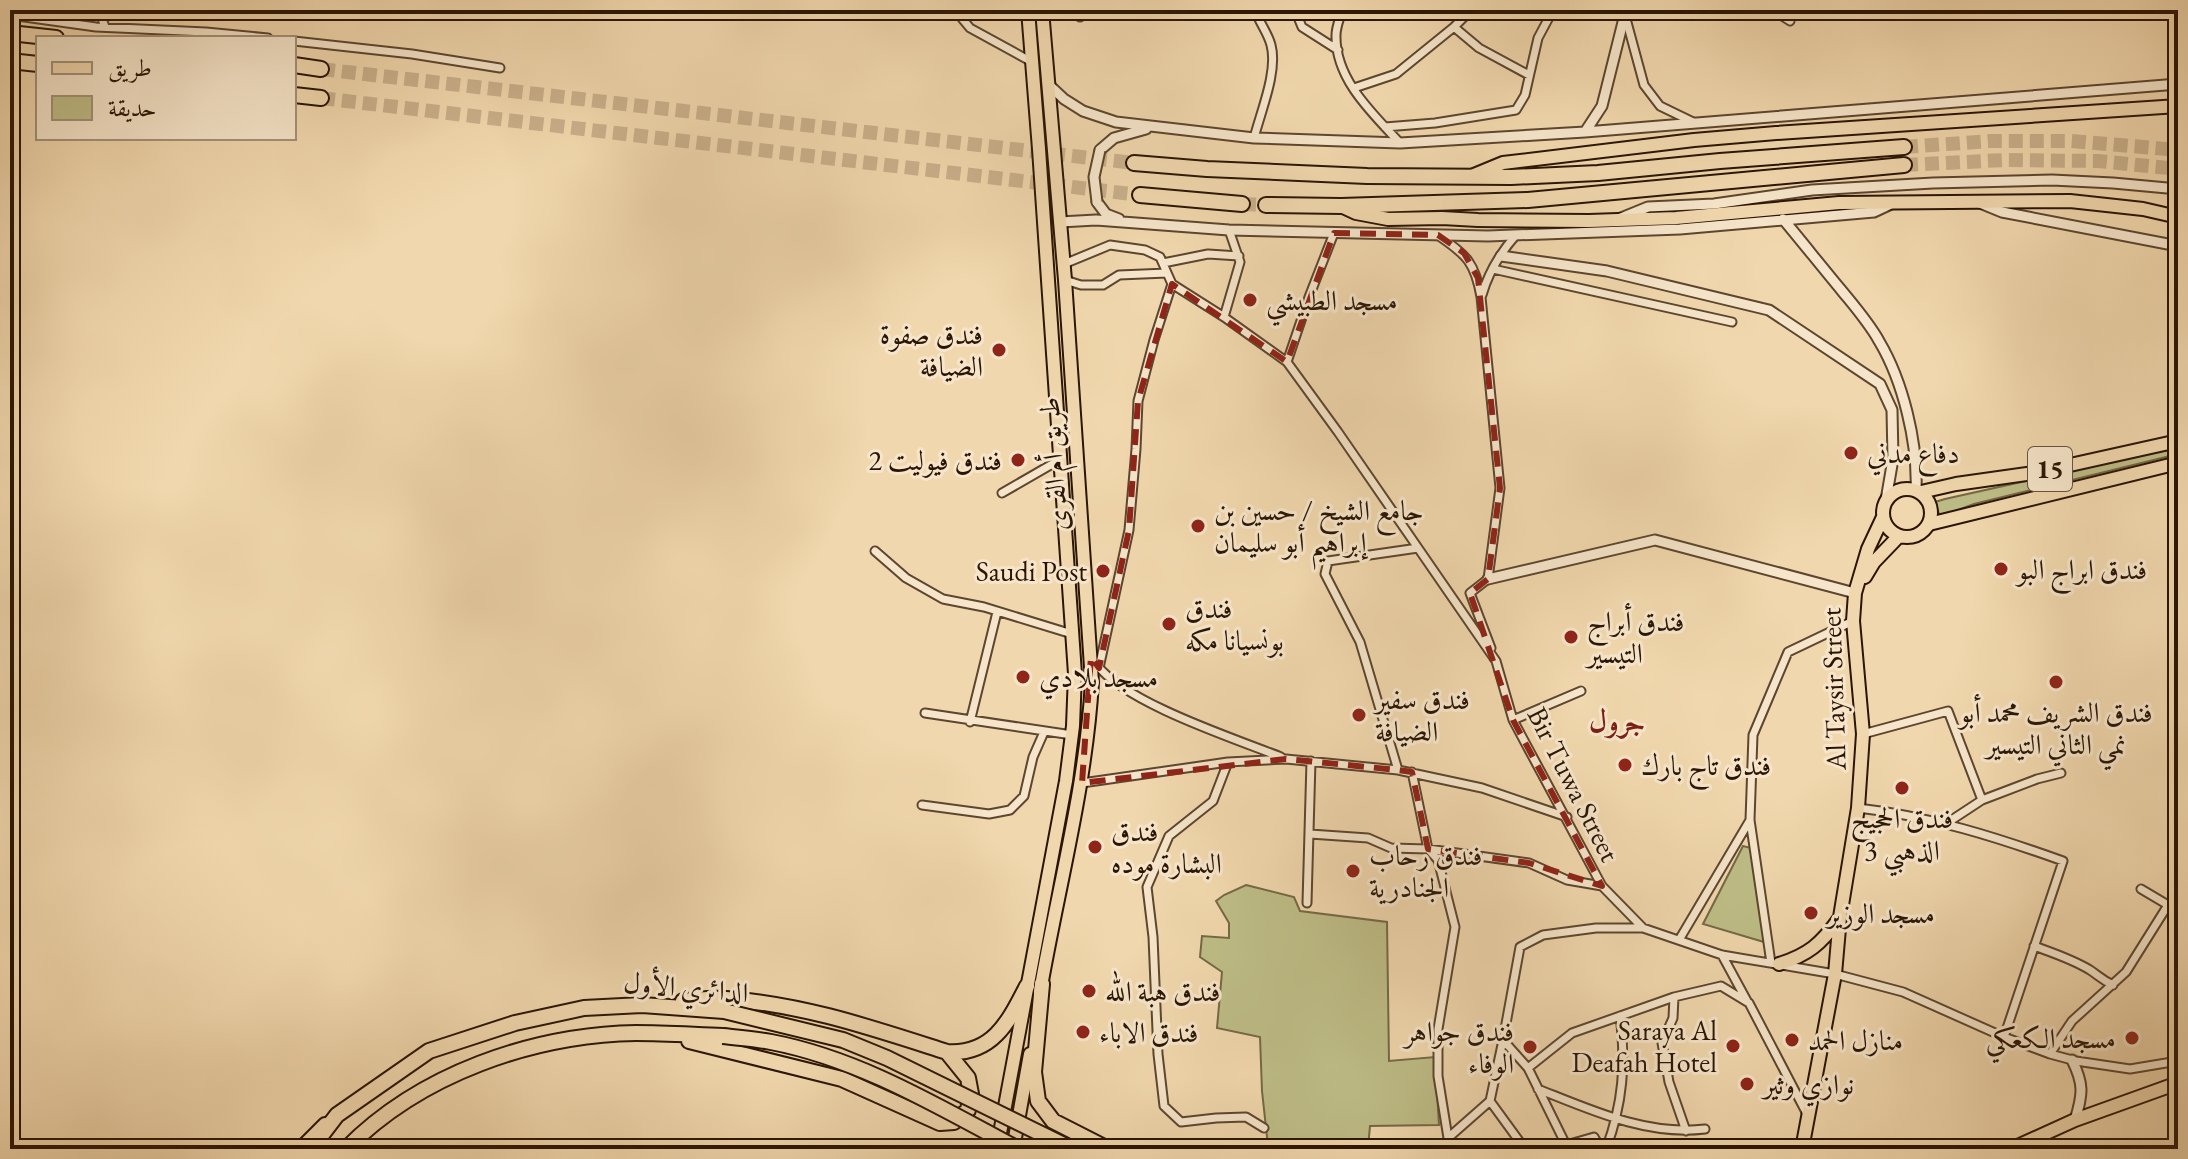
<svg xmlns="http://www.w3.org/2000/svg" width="2188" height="1159" viewBox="0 0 2188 1159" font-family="'EB Garamond',Amiri,serif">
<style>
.green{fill:#bebd87;stroke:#746946;stroke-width:2}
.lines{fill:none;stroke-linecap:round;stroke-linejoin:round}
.motorway-tunnel{stroke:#c9b08b;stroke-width:14;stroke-dasharray:14 7;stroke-linecap:butt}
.minor-casing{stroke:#5c462f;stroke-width:11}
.tertiary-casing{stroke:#5c462f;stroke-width:13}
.primary-casing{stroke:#2a1505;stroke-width:16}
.trunk-casing{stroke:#2a1505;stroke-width:16}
.motorway-casing{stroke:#2a1505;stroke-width:18}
.minor{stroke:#f6e5ca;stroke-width:7}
.tertiary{stroke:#f6e5ca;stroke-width:9}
.primary{stroke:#f1d7ad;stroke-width:12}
.trunk{stroke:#f1d7ad;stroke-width:12}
.motorway{stroke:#f1d7ad;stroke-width:14}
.tertiary-bridge-casing{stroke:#5c462f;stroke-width:13;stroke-linecap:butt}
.motorway-bridge-casing{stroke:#2a1505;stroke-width:18;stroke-linecap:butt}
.tertiary-bridge{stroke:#f6e5ca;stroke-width:9}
.motorway-bridge{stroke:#f1d7ad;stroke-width:14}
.marked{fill:none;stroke:#8f2418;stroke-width:6;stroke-dasharray:16 10;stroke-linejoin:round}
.poi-dot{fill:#8f2418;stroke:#f6e5ca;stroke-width:3}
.labels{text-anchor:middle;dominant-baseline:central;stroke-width:6;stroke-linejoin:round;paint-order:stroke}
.shield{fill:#f6e5ca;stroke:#675340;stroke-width:2}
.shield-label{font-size:26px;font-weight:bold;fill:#2a1505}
.poi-label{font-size:28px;fill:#2a1505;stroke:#f6e5ca;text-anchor:start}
.street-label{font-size:28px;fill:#2a1505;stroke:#f6e5ca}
.neighbourhood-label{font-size:30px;font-weight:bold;fill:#7a1f14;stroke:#f6e5ca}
</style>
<rect width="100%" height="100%" fill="#f1d7ad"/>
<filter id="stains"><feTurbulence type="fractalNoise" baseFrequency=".0025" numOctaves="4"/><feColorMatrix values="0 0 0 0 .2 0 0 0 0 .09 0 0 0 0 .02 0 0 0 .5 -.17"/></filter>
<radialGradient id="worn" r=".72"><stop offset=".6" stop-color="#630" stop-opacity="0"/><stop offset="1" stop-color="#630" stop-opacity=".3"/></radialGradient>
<path class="green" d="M 2178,447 L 2178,454 L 1974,504 L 1944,515 L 1939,514 L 1935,502 L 1945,499 Z
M 1743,846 L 1751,848 L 1764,942 L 1703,924 Z
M 1246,885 L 1294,897 L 1300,911 L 1387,922 L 1389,1061 L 1435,1057 L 1439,1125 L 1370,1126 L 1368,1148 L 1268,1146 L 1262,1091 L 1260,1037 L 1217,1028 L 1222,972 L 1200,957 L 1202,936 L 1229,938 L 1229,923 L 1216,901 L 1224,895 Z"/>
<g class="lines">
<path class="motorway-tunnel" d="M 321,69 L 1134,163
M 321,98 L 1140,195
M 1904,147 L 1991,141 L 2071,141 L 2178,150
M 1904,165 L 2005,160 L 2098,161 L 2178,169
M 1242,204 L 1266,205"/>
<defs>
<path id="minor" d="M 99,10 L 105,27
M 955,10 L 970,28 L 1032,62
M 1295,10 L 1302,27 L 1338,50
M 1342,10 C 1340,18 1336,27 1336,35 C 1335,79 1372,113 1400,143
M 1773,10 L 1790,21
M 10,15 L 96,27 L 206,32 L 268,38
M 1625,15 L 1644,85 L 1660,106 L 1693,122
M 1080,17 L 1087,10
M 1454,27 L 1479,48 L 1529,75
M 294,41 L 412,54 L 500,68
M 1354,88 L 1396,74 L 1454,27 L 1471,10
M 1385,127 L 1435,123 L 1516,110 L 1525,95 L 1538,38 L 1553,10
M 1254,138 C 1261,111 1278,71 1271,45 C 1268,33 1259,22 1255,10
M 1229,230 L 1240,262 L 1224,317 L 1287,362
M 1334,233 L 1309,297 L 1287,362 L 1338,432 L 1496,661 L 1513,720 L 1602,886 L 1643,928 L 1722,955 L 1835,974 L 1903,992 L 2004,1037 L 2050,1054 L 2076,1061 L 2130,1069 L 2178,1061
M 1439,236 C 1467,255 1475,263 1481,297 L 1500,488 L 1488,579 L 1470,593 L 1491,648
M 1163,263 L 1208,254 L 1239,256
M 1064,264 L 1110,245 L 1145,250 L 1160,257 L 1172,284 L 1154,340 L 1138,401 L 1136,449 L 1129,530 L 1099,668
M 1493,269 L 1732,322
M 1065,280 L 1081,285 L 1103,285 L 1119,275 L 1167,273
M 1172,284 L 1224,317
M 1482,295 C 1488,274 1501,252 1516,235
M 1002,493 L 1061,459
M 875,551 L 906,578 L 943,599 L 984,607 L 1072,634
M 1097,665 C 1126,703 1233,738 1281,757
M 925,713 L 1072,735
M 1513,720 L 1581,691
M 970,722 L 997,612
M 1863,734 L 1948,711 L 1982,800
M 1228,762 L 1213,801 L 1169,836 L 1147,887 L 1153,937 L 1158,1054 L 1164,1106 L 1181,1122 L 1216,1118 L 1246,1117 L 1264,1128
M 1398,770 L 1360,642 L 1325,574 L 1328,561 L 1418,548
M 1412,772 L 1428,849 L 1438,860 L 1455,927 L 1438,1029 L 1438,1076 L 1448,1138 L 1446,1149
M 1082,783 L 1228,762 L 1286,759 L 1398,770 L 1482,788 L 1567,817
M 922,805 L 989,814 L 1010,810 L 1024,796 L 1033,757 L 1044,732
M 1858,808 C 1930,816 1996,837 2063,861 L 2004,1037
M 1947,823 L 1982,800 L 2037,779 L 2061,773
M 1310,834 L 1368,838 L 1391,848 L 1428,849 L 1529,863 L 1567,880 L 1602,886
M 2141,889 L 2168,905 L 2178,908
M 1307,903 L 1311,761
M 1679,940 L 1750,820
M 2034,946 C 2053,953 2072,959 2090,970 C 2099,976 2102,980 2113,985
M 1722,955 L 1747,1001
M 1771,963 L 1750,820 L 1753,735 L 1788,652 L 1853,621
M 1503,1040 L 1528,1068 L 1572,1033 L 1674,997
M 2050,1054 L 2072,1021 L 2126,972 L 2168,905
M 1528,1068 L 1566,1145 L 1561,1149
M 1538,1089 C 1591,1110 1647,1136 1705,1129
M 1490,1101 L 1525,1149
M 1686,1131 L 1669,1082 L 1662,1043 L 1673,1018 L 1674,997 L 1721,986 L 1749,1003 L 1807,1114
M 1448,1138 L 1490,1101 L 1503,1040 L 1520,947 L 1543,935 L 1596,928 L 1643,928
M 1566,1145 L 1594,1137 L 1601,1149
M 1606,1149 C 1623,1104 1626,1063 1620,1016"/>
<path id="tertiary" d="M 1049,85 L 1064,99 L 1083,111 L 1116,122 L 1254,138 L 1400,143 L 1585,132 L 2178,84
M 1585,132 L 1602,106 L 1626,10
M 1100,150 L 1114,138 L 1146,129
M 1097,202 L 1106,214 L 1119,219
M 1980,203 L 2002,212 L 2178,246
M 1621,218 L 1648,207 L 1714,204 L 1812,190 L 1933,183 L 2052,180 L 2113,183 L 2178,189
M 1783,219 C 1803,243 1822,267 1842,291 C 1855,307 1869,323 1879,341 C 1903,381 1918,443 1916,490
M 1060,222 L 1096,220 L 1229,230 L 1488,236 L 1680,229 L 1874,212 L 1889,205
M 1501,256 L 1607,271 L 1769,310 L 1880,384 L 1892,410 L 1893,459 L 1886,500
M 1488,579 L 1655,540 L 1855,593
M 2072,1060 C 2084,1084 2083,1094 2075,1120"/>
<path id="primary" d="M 1474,175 L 1503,163 L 1694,140 L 1776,133 L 2178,106
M 1341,206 L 1356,213 L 1388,219 L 1442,218 L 1478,220 L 1589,221 L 1676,218 L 1839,203 L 2070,201 L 2143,209 L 2178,217
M 1921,492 L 1956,484 L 2034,473 L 2178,441
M 1929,524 L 2178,463"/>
<path id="trunk" d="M1883 513a24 24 0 1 1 48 0a24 24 0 1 1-48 0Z
M 1865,577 L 1874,562 L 1899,536
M 1779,964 C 1808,955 1821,944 1839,919
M 1040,992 C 1058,888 1086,787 1092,682 L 1065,280 L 1042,10
M 300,1149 L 325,1124
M 997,1149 L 1066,781 L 1073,726 L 1075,674 L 1039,149 L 1028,10
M 1013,1149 L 1030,1054
M 1802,1149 L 1835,974 L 1840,917 L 1858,808 L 1863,734 L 1853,621 L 1855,593 L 1868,549 L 1883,517
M 2011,1149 L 2075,1120 L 2178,1083"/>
<path id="motorway" d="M 10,33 L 56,38
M 10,61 L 38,64
M 294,65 L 321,69
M 294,95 L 321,98
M 1134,163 L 1207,169 L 1367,176 L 1511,177 L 1598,173 L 1720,161 L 1904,147
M 1140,195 L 1242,204
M 1266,205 L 1341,206 L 1528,200 L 1904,165
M 1042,984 L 1034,1072 L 1038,1101 L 1053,1121 L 1108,1149
M 683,1001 C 697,1000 712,998 726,999 C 803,1004 875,1029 947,1052 C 993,1055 1009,1021 1027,986
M 689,1041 L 842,1079 L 940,1123 L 954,1122 L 968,1110 L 971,1094 L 968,1078 L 947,1052
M 311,1149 L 337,1115 L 429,1051 L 515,1023 L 584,1008 L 642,1005 L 724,1011
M 346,1149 C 420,1074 532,1035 636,1033 C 665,1033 694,1035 723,1036"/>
</defs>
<use href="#minor" class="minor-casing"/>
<use href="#tertiary" class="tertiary-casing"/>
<use href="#primary" class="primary-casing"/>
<use href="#trunk" class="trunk-casing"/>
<use href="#motorway" class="motorway-casing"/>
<use href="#minor" class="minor"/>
<use href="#tertiary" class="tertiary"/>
<use href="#primary" class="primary"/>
<use href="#trunk" class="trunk"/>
<use href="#motorway" class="motorway"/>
<defs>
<path id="tertiary-bridge" d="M 1097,202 L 1094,177 L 1100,150"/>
<path id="motorway-bridge" d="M 724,1011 L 843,1040 L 887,1058 L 1072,1149
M 723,1036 C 739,1038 755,1039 771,1042 C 860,1059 939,1107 1018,1149"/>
</defs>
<use href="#tertiary-bridge" class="tertiary-bridge-casing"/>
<use href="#motorway-bridge" class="motorway-bridge-casing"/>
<use href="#tertiary-bridge" class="tertiary-bridge"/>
<use href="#motorway-bridge" class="motorway-bridge"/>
</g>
<path class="marked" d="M 1334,233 L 1438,235 L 1464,253 L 1478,278 L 1500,488 L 1488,579 L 1470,593 L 1513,720 L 1602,886 L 1529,863 L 1428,849 L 1412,772 L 1398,770 L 1286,759 L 1082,783 L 1091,657 L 1099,668 L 1129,530 L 1138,401 L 1172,284 L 1287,362 Z"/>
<g class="poi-dot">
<circle cx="1250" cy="300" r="8"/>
<circle cx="999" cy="350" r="8"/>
<circle cx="1851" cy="453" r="8"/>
<circle cx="1018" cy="460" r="8"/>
<circle cx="1198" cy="526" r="8"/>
<circle cx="2001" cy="569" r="8"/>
<circle cx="1103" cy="571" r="8"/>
<circle cx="1169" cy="624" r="8"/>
<circle cx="1571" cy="637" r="8"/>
<circle cx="1023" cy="677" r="8"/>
<circle cx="2056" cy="682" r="8"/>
<circle cx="1359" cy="715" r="8"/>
<circle cx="1625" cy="765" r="8"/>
<circle cx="1902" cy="788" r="8"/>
<circle cx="1095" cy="847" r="8"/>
<circle cx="1353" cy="871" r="8"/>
<circle cx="1811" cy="913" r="8"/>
<circle cx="1089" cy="991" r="8"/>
<circle cx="1083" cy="1032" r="8"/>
<circle cx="2132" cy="1038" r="8"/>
<circle cx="1792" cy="1040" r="8"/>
<circle cx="1733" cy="1046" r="8"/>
<circle cx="1530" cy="1047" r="8"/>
<circle cx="1747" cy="1084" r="8"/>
</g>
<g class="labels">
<rect class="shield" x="2028" y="447" width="44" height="44" rx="6"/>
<g class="shield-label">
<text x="2050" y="469">15</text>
</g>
<g class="poi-label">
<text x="1266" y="300">مسجد الطبيشي</text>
<text x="983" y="334" text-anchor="end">فندق صفوة<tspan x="983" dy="32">الضيافة</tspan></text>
<text x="1867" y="453">دفاع مدني</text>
<text x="1002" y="460" text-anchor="end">فندق فيوليت 2</text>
<text x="1214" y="510">جامع الشيخ / حسين بن<tspan x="1214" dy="32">إبراهيم أبو سليمان</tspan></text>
<text x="2017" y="569">فندق ابراج البو</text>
<text x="1087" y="571" text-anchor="end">Saudi Post</text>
<text x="1185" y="608">فندق<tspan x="1185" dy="32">بونسيانا مكه</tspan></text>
<text x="1587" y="621">فندق أبراج<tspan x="1587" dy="32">التيسير</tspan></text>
<text x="1039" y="677">مسجد بلادي</text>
<text x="1375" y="699">فندق سفير<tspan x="1375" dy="32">الضيافة</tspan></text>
<text x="2056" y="712" text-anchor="middle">فندق الشريف محمد أبو<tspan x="2056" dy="32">نمي الثاني التيسير</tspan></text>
<text x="1641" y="765">فندق تاج بارك</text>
<text x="1902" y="818" text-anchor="middle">فندق الحجيج<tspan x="1902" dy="32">الذهبي 3</tspan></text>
<text x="1111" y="831">فندق<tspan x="1111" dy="32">البشارة موده</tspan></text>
<text x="1369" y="855">فندق رحاب<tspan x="1369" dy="32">الجنادرية</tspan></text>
<text x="1827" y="913">مسجد الوزير</text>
<text x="1105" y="991">فندق هبة الله</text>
<text x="1717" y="1030" text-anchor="end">Saraya Al<tspan x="1717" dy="32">Deafah Hotel</tspan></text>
<text x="1514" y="1031" text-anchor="end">فندق جواهر<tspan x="1514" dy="32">الوفاء</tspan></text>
<text x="1099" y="1032">فندق الاباء</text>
<text x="2116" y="1038" text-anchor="end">مسجد الكعكي</text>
<text x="1808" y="1040">منازل الحمد</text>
<text x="1763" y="1084">نوازي وثير</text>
</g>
<g class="street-label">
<text transform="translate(1053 464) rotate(-94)">طريق أم القرى</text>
<text transform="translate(1833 689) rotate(-92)">Al Taysir Street</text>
<text transform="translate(1574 784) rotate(63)">Bir Tuwa Street</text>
<text transform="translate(686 987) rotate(5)">الدائري الأول</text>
</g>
<g class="neighbourhood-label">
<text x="1617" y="720">جرول</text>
</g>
</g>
<rect width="2188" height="1159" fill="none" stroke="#f1d7ad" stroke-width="40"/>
<rect x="12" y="12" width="2164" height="1135" fill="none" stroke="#2a1505" stroke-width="4"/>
<rect x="20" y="20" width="2148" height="1119" fill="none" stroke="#2a1505" stroke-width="2"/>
<rect x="36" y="36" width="260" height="104" fill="#f6e5ca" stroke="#a4927b" stroke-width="2"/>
<rect x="52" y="62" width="40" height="12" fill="#f1d7ad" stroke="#a4927b" stroke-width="2"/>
<text x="108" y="76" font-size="24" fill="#2a1505">طريق</text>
<rect x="52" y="96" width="40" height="24" fill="#bebd87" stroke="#a4927b" stroke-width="2"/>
<text x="108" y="116" font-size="24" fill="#2a1505">حديقة</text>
<rect width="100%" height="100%" filter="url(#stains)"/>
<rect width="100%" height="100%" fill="url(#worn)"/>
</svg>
